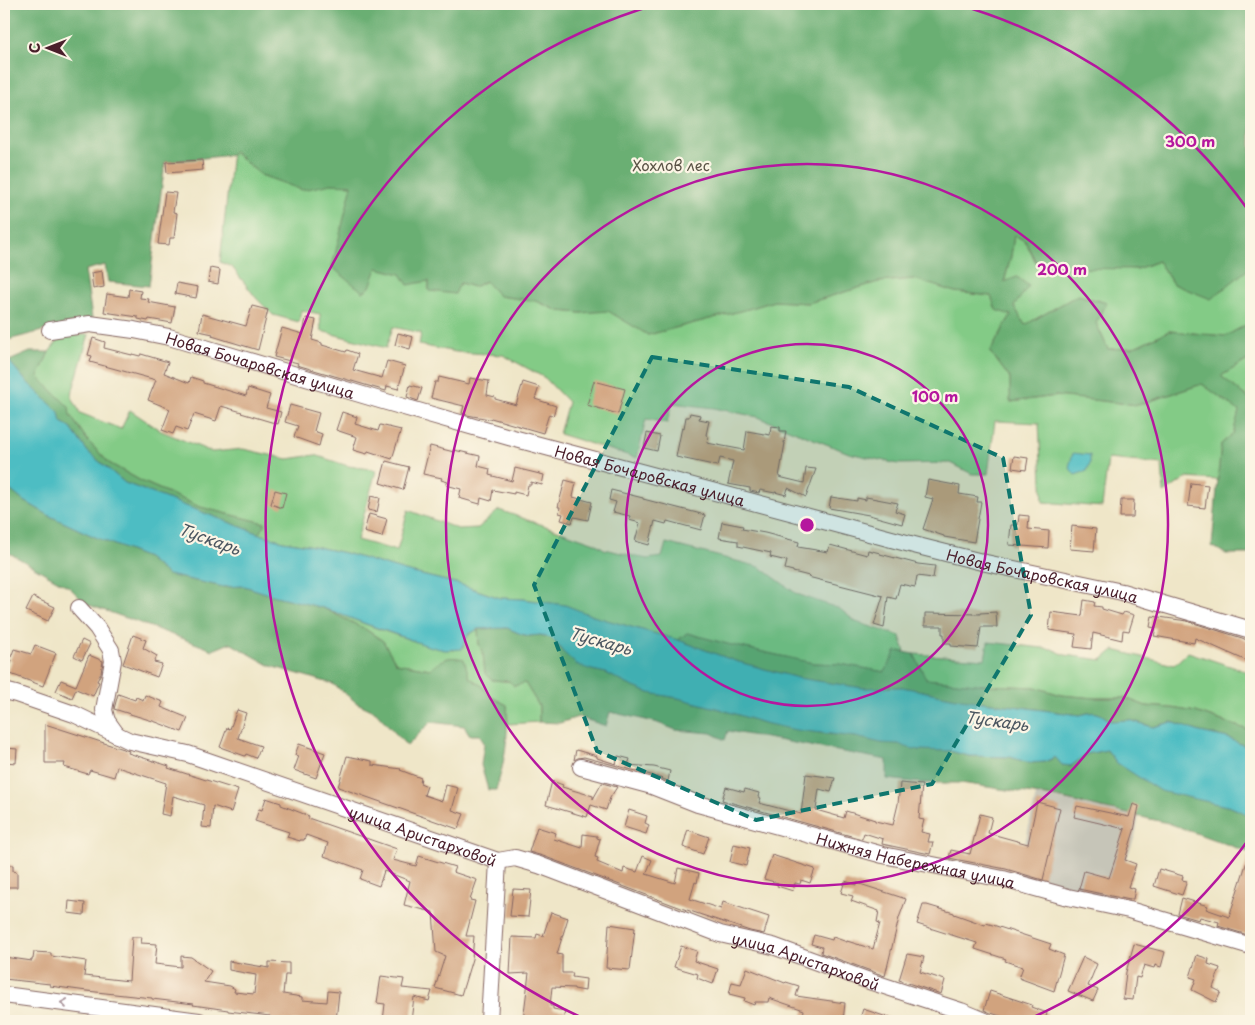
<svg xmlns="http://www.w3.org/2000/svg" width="1255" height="1025" viewBox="0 0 1255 1025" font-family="'Playpen Sans',sans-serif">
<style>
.industrial{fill:#c6c5b8}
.green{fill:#83cb86;stroke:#667558}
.forest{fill:#6aaf73;stroke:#5a674f}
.water{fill:#4ebdc3;stroke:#4c6e77}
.building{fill:#d1a37e}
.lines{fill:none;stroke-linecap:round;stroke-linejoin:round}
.minor-casing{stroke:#846562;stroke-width:18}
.minor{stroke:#fff;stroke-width:16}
.oneway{stroke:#ae9aa0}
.marked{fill:#0f766e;fill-opacity:0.2;stroke:#0f766e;stroke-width:4;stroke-dasharray:10 6;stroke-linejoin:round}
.ring{fill:none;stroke:#b5179e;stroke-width:2.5}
.labels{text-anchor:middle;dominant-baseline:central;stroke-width:4.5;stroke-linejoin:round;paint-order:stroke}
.park-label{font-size:15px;fill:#5b5346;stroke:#fcf5e5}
.street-label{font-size:15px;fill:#4a1f2b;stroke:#fcf5e5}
.water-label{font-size:16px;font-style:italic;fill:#4b5660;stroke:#fcf5e5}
.centre{fill:#b5179e;stroke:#fcf5e5;stroke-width:2.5}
.ring-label{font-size:15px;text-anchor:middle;font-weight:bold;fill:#b5179e;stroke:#fcf5e5;stroke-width:4.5;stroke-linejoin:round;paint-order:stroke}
</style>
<rect width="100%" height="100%" fill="#fcf5e5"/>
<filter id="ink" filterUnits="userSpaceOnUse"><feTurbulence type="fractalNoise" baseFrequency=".02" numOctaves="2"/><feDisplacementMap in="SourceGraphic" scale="10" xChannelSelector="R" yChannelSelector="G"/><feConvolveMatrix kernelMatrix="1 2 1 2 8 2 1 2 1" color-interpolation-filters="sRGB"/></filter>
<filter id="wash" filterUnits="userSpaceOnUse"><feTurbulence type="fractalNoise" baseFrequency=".0096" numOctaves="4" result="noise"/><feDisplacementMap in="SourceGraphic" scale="20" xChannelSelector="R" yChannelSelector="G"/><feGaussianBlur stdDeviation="1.12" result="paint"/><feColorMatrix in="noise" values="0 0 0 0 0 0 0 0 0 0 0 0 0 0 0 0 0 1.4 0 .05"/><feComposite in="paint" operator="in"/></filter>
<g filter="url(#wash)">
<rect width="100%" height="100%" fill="#efe6c8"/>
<path class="industrial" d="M 1036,795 L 1053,797 L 1139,817 L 1135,836 L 1111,902 L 1017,879 Z"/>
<path class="green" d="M 422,4 L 366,265 L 429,281 L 429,291 L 460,283 L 474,287 L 486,281 L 499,296 L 536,301 L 559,311 L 581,313 L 608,310 L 648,335 L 748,309 L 774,301 L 808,303 L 878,282 L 914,279 L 955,292 L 991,296 L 1011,315 L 990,352 L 1010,378 L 1011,402 L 1056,396 L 1138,405 L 1202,384 L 1240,411 L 1233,434 L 1221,444 L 1218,480 L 1186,478 L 1164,493 L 1162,464 L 1108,459 L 1102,507 L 1043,502 L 1039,423 L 995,421 L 988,474 L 972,474 L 951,463 L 898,464 L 849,453 L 758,417 L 714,408 L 672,403 L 667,423 L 646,419 L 637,458 L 559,434 L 568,402 L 545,378 L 503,355 L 456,352 L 419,345 L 421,333 L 393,327 L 386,348 L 321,331 L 320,314 L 301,310 L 299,322 L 273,315 L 257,299 L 232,267 L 220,262 L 232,151 L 261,175 L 287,184 Z
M 1014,235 L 1025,241 L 1036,262 L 1137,269 L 1158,261 L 1173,284 L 1248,270 L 1251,274 L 1251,322 L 1226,336 L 1169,331 L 1132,348 L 1108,349 L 1096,323 L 1107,303 L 1078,295 L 1025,325 L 1014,306 L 1004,283 L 1011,256 Z
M 89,334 L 73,390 L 72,397 L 80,413 L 121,429 L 130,410 L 161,431 L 212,452 L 243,449 L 288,459 L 315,455 L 348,466 L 371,469 L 376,471 L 357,540 L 397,551 L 408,510 L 458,529 L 478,528 L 499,510 L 595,543 L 604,549 L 647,559 L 662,557 L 666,543 L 760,567 L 797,594 L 840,609 L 856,622 L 900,636 L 905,652 L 896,652 L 885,672 L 840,664 L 813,663 L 731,645 L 687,633 L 678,640 L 596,617 L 565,605 L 523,599 L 500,598 L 459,584 L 405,571 L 345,553 L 308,545 L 283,541 L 260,534 L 264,523 L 200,507 L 141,481 L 109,463 L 88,441 L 70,415 L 38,377 L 49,352 L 61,337 Z
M 1251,358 L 1251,397 L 1248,398 L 1221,376 Z
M 323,608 C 350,618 377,629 405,638 C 421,643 437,650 455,650 L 468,635 L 478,629 L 479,644 L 483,654 L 485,673 L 492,680 L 525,683 L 539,706 L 539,722 L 508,724 L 507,705 L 491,697 L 482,686 L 469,677 L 441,661 L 430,669 L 396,663 L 383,641 L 365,629 Z
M 988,642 L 1052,649 L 1065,655 L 1102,660 L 1114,650 L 1174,665 L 1188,652 L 1251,673 L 1251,731 L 1196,712 L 1171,708 L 1146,706 L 1125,698 L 1095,698 L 1061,695 L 1035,687 L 985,685 L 926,679 L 914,654 L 985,659 Z"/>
<path class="forest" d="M 4,4 L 1251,4 L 1251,274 L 1247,270 L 1211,299 L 1173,284 L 1158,261 L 1137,269 L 1064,268 L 1036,262 L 1025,241 L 1014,235 L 1011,256 L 1004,282 L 1017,277 L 1029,286 L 1014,306 L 1025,325 L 1078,295 L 1107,303 L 1096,323 L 1108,349 L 1132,348 L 1169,331 L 1226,336 L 1251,322 L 1251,358 L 1221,376 L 1248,398 L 1251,397 L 1251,534 L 1250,535 L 1251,537 L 1251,554 L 1226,554 L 1212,546 L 1221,444 L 1233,434 L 1239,411 L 1202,384 L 1138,405 L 1056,396 L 1010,402 L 1010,378 L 990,352 L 1011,315 L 996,310 L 991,296 L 955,292 L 914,279 L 878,282 L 808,303 L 774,301 L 748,309 L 648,335 L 608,311 L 581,313 L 559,311 L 536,301 L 499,296 L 485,281 L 474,287 L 460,283 L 455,294 L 429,291 L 429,281 L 408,285 L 401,274 L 377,268 L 370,287 L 363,292 L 332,267 L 352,185 L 331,184 L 302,190 L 261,175 L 233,151 L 232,155 L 165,162 L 149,286 L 108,282 L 105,265 L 85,270 L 92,318 L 4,341 Z
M 30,352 L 49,352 L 38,377 L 69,407 L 70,415 L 88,441 L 109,463 L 141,481 L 200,507 L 265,523 L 260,534 L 125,483 L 88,452 L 70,427 L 61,422 L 9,361 Z
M 4,485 L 21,499 L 50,516 L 95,537 L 147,558 L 168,575 L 224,587 L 244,586 L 272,595 L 323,608 L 365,629 L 383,641 L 396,663 L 430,669 C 444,659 446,655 464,659 L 469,677 L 482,686 L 491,697 L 507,705 C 509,734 505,762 496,790 L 488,790 L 481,765 L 484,743 L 480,735 L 470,735 L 464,726 L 431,722 L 407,746 L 376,712 L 357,703 L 333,684 L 271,666 L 230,643 L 213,650 L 132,620 L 86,604 L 69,587 L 4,550 Z
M 507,628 L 521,634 L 528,636 L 541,635 L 553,639 L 563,652 L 592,670 L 606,673 L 629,685 L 649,693 L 678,698 L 720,709 L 764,723 L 826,734 L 856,737 L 881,743 L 899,744 L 905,746 L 919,750 L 950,751 L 969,756 L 1010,757 L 1029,763 L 1045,762 L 1056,757 L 1062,765 L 1071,766 L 1087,754 L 1107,750 L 1117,763 L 1177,794 L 1231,807 L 1251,816 L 1251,853 L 1168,823 L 1053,797 L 961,783 L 922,783 L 887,779 L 887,760 L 728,731 L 725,740 L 711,733 L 676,730 L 655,722 L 610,712 L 606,726 L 578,717 L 560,723 L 539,722 L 539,706 L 525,683 L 514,686 L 509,681 L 492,680 L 485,673 L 483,654 L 479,644 L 478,629 Z
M 687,633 L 731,645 L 813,663 L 840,664 L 885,672 L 896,651 L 914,654 L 926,679 L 985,685 L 1035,687 L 1061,695 L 1095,698 L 1125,698 L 1146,706 L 1171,708 L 1196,712 L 1251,731 L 1251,749 L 1228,738 L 1200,732 L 1172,722 L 1153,727 L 1130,720 L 1110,721 C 1098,711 1095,711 1080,715 L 961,699 L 902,687 L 863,688 L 798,678 L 735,661 L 678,640 Z"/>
<path class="water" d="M 4,353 L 9,361 L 26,381 L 59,412 L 61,422 L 70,427 L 88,452 L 125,483 L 260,534 L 283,541 L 308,545 L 345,553 L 405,571 L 459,584 L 500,598 L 523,599 L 565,605 L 596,617 L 678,640 L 735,661 L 798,678 L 863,688 L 902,687 L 961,699 L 1080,715 C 1095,711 1098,711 1110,721 L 1129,720 L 1153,727 L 1172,722 L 1200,732 L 1228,738 L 1251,749 L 1251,816 L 1231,807 L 1160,791 L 1117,763 L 1107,750 L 1087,754 L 1071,766 L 1062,765 L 1055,757 L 1045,762 L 1029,763 L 1010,757 L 969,756 L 950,751 L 919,750 L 905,747 L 899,744 L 881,743 L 856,737 L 796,730 L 764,723 L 720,709 L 678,698 L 649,693 L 629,685 L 606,673 L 592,670 L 577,665 L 563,652 L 553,639 L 541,635 L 529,636 L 521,634 L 507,628 L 478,629 L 468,635 L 462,649 L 445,650 L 431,647 L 366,624 L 323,608 L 272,595 L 244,586 L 224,587 L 168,575 L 147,558 L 95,537 L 50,516 L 21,499 L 4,485 Z
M 1073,453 L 1090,455 L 1090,463 L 1087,471 L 1075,475 L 1069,467 Z"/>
<g id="blocks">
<path class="building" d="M 202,160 L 203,170 L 167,173 L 166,162 Z
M 165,192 L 176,193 L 173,212 L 177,213 L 174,238 L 170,238 L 169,245 L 158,244 Z
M 210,268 L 220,270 L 218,284 L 208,282 Z
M 102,271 L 104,287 L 93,289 L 91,273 Z
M 177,283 L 198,287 L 196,298 L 175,294 Z
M 129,289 L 141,291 L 140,298 L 149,299 L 148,302 L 175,307 L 172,323 L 149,319 L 148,321 L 138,319 L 138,317 L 104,312 L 107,294 L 128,297 Z
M 252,306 L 268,310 L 258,350 L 212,336 L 213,334 L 199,331 L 202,314 L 246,326 Z
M 306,318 L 316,320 L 312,340 L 322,343 L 322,345 L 346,352 L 347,350 L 358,354 L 353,370 L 382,378 L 387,361 L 405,366 L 398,389 L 387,386 L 386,391 L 297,365 L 298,363 L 274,357 L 282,328 L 303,334 Z
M 398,333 L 413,337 L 410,349 L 395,345 Z
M 93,338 L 105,342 L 104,348 L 132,355 L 132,354 L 140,356 L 141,354 L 168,362 L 164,373 L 189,383 L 191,377 L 203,381 L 203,383 L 246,396 L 248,388 L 270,395 L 266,408 L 281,412 L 278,424 L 241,413 L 242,412 L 221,406 L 216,421 L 194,414 L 187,431 L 176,427 L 173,434 L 162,430 L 170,409 L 148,400 L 156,380 L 90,362 L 92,356 L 88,355 Z
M 439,377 L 469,384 L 470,378 L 489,381 L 487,395 L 495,397 L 495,399 L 516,405 L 523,382 L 539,387 L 535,399 L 556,406 L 553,416 L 549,414 L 543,433 L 491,418 L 490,419 L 467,415 L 462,413 L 464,406 L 431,398 L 435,382 L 438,382 Z
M 594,381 L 625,389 L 618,414 L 587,405 Z
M 410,385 L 422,388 L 418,401 L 407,397 Z
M 290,405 L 319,413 L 314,431 L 322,434 L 319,446 L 294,437 L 298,426 L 285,422 Z
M 342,412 L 357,417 L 355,424 L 378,431 L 380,425 L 401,430 L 392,459 L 368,451 L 367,454 L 353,450 L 357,437 L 336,430 Z
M 690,413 L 700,415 L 699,419 L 709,421 L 706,435 L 708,436 L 707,443 L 744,450 L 747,431 L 770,435 L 771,426 L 780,427 L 780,431 L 786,431 L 784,443 L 785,443 L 779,477 L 804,483 L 806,468 L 816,469 L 806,497 L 788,488 L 786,495 L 775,492 L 775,493 L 760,490 L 759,493 L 750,491 L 750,488 L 728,484 L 733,461 L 720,458 L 718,466 L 676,457 L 682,427 L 684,428 L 686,417 L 689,417 Z
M 647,433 L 660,436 L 657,451 L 644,448 Z
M 430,446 L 454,452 L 454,450 L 480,456 L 478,466 L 490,469 L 489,475 L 512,481 L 515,468 L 544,475 L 542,485 L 531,482 L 531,485 L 528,485 L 526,495 L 514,492 L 514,494 L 493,490 L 491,501 L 481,498 L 480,504 L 459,498 L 461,489 L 446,485 L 448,482 L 441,480 L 442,478 L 423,474 Z
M 1014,456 L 1028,458 L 1026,470 L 1012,468 Z
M 386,461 L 409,467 L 403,490 L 380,483 Z
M 565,480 L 576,483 L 573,497 L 592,502 L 588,520 L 574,517 L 572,523 L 561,520 L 563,514 L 559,513 L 560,507 L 558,507 Z
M 928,480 L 960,486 L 959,494 L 978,497 L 977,502 L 981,502 L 974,542 L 944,537 L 944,536 L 923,529 L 933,499 L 925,497 Z
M 1191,483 L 1208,485 L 1205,508 L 1188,506 Z
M 275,490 L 286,493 L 282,508 L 271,504 Z
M 611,490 L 643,498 L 643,499 L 705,515 L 701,530 L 667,521 L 666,524 L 655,521 L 649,545 L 635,541 L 640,523 L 629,520 L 630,516 L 613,512 L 616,502 L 609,500 Z
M 371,496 L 380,498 L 377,512 L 368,510 Z
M 831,497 L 857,501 L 857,498 L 866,500 L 866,497 L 898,503 L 895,511 L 905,514 L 902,524 L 869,515 L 829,508 Z
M 1121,500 L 1134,500 L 1133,517 L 1120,517 Z
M 369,514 L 387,519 L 382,537 L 364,532 Z
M 1019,515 L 1029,516 L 1028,529 L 1049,531 L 1048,548 L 1009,545 L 1011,525 L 1018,525 Z
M 722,522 L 743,526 L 742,529 L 765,533 L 799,542 L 798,547 L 828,552 L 830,545 L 867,555 L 868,550 L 880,553 L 880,554 L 918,564 L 935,566 L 933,578 L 917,576 L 915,587 L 900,584 L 896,599 L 888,597 L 884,628 L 874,625 L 883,596 L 808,577 L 809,576 L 793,572 L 793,571 L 785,569 L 787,561 L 770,557 L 771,553 L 738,546 L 738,541 L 719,538 Z
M 1072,526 L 1096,529 L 1094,551 L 1070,549 Z
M 33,597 L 55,607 L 48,621 L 26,611 Z
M 1084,600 L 1095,602 L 1094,606 L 1102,607 L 1102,609 L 1122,615 L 1124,612 L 1134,615 L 1129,631 L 1123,630 L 1122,640 L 1093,633 L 1091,649 L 1074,647 L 1076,634 L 1049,630 L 1051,612 L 1082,616 Z
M 996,612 L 997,627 L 981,627 L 978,648 L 951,646 L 951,643 L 944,643 L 944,634 L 942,634 L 942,626 L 925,626 L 925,613 L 980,614 L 980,613 Z
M 1152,616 L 1187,621 L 1242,638 L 1251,642 L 1251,651 L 1247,661 L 1195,638 L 1194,643 L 1154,636 L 1156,628 L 1150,627 Z
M 133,635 L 146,640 L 143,648 L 157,656 L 154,662 L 162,664 L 157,677 L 123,664 Z
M 82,640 L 90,644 L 82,660 L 74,656 Z
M 35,645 L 56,653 L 43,686 L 8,673 L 12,660 L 10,660 L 14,649 L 31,654 Z
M 89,655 L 103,661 L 101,673 L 97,681 L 99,682 L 93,696 L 76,689 L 72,698 L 56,691 L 61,680 L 76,686 Z
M 118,694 L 135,700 L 136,697 L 143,700 L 145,695 L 163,702 L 161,707 L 188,718 L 182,732 L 156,722 L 114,709 Z
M 237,710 L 246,713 L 238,738 L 261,746 L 256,758 L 246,754 L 245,756 L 220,747 L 227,728 L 230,729 Z
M 45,724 L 129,751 L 128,753 L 169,766 L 168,768 L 238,790 L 231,812 L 213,806 L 211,828 L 202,827 L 204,805 L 173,796 L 170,816 L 161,814 L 166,783 L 117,767 L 114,777 L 90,770 L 88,774 L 64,767 L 65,763 L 45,763 Z
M 299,744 L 325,753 L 316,778 L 294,770 L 299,756 L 295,755 Z
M 7,748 L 17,749 L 16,763 L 6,762 Z
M 576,750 L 597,756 L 597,758 L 616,764 L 618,756 L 630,759 L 628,765 L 654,767 L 670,771 L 668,781 L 655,776 L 584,757 L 578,758 L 574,760 Z
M 347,756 L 372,761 L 372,765 L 401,769 L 400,770 L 421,778 L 420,783 L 427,786 L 424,795 L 442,801 L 446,785 L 458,788 L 452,810 L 464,814 L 458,829 L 338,787 Z
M 806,774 L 835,778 L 831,792 L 819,789 L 816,810 L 844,818 L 846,811 L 875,820 L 875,821 L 893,825 L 898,804 L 900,783 L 922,785 L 919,819 L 924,820 L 921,832 L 930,834 L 928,842 L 933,842 L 930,854 L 882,844 L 883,839 L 864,833 L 862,839 L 722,800 L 726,787 L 744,792 L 745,789 L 759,793 L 758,797 L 761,798 L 759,803 L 801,814 Z
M 552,781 L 563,785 L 562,787 L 593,796 L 593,799 L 602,783 L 617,787 L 610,798 L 606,810 L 591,805 L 587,817 L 546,805 Z
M 266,798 L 281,803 L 281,805 L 309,816 L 308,818 L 397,849 L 393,860 L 416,866 L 419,856 L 455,867 L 453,872 L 477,880 L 470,900 L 475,901 L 466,936 L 474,936 L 472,959 L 461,995 L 435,988 L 445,956 L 436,952 L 433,912 L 404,905 L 410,881 L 384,871 L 379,886 L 360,879 L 363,870 L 324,856 L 328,843 L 306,835 L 304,840 L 300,840 L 300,841 L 287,837 L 289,832 L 255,821 L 259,809 L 262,810 Z
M 1037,802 L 1060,808 L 1043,880 L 1006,869 L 949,858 L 951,850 L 970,854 L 980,814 L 992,817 L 988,833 L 1028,844 Z
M 1133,804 L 1139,806 L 1134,831 L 1125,860 L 1136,864 L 1128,887 L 1135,889 L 1133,899 L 1130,899 L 1130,900 L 1079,889 L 1084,871 L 1109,878 L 1125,829 L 1074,817 L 1077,806 L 1129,817 Z
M 629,810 L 647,816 L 645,823 L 649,825 L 646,834 L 624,827 Z
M 537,827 L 556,833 L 554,839 L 582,848 L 583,834 L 597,836 L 597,838 L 600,839 L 595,857 L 598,858 L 597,862 L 623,873 L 624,868 L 637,872 L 643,856 L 652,860 L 646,874 L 675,883 L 678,868 L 699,873 L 697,883 L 695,882 L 690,899 L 721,909 L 723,902 L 769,917 L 764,934 L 750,931 L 684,909 L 543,856 L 529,852 Z
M 688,830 L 709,837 L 703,854 L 683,847 L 687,832 Z
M 734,844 L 750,848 L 746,866 L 730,862 Z
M 772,855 L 815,869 L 810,883 L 801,880 L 800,884 L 795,883 L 793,891 L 777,886 L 778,883 L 764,879 Z
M 1249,855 L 1251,856 L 1251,936 L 1218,926 L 1219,922 L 1200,917 L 1199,920 L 1178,914 L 1182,898 L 1208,906 L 1206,909 L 1229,917 Z
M 4,865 L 13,865 L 13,871 L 17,872 L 17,887 L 4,887 Z
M 1159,869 L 1183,876 L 1182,880 L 1187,881 L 1182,895 L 1154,886 Z
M 845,881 L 857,885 L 857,883 L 906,899 L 899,918 L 885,976 L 821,953 L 822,947 L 811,944 L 814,935 L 832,940 L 833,937 L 847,942 L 847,941 L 873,949 L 880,923 L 877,922 L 879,911 L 851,901 L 853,896 L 841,893 Z
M 513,889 L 531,890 L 528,917 L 510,916 Z
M 69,901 L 85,903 L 84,915 L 68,913 Z
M 923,905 L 927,905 L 954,913 L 954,914 L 985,925 L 986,923 L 996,926 L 1051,944 L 1049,949 L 1064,955 L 1054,991 L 1019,978 L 1023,967 L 1005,961 L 1006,959 L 975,949 L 977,943 L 917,924 Z
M 551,912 L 568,918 L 557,954 L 562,955 L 562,973 L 573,973 L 572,977 L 586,979 L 585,991 L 574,989 L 574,988 L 552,987 L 550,1006 L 553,1006 L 553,1009 L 565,1011 L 563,1021 L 523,1021 L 529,973 L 510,974 L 512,937 L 536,938 L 537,934 L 543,936 Z
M 609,924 L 635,928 L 630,970 L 606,968 Z
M 132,937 L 142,937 L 141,943 L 157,944 L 155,964 L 181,967 L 181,956 L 191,957 L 211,971 L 204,982 L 230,986 L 235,989 L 234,992 L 254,994 L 256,975 L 229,970 L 229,961 L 269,968 L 269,962 L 289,963 L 289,975 L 285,975 L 283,994 L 302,997 L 302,1000 L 327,1002 L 328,991 L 339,992 L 336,1021 L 289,1021 L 270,1019 L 270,1016 L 228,1011 L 228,1010 L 193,1005 L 194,1004 L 152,999 L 152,998 L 87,991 L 50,986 L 50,984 L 4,979 L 4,957 L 32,961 L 32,959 L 33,959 L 34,952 L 51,953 L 51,956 L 86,961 L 84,976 L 129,981 Z
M 1134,944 L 1165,952 L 1161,967 L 1155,965 L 1154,968 L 1144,965 L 1140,978 L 1136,977 L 1133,1000 L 1123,999 L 1126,972 Z
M 681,946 L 697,951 L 694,961 L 718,969 L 713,984 L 697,978 L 698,974 L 674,967 Z
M 907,954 L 924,957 L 920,972 L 945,980 L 941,994 L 899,980 Z
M 1197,955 L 1209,959 L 1208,964 L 1220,968 L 1213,988 L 1221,992 L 1216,1002 L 1192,990 L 1196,979 L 1190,977 Z
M 1083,957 L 1097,964 L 1088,986 L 1098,990 L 1093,1001 L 1068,991 Z
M 747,968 L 785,983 L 786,982 L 799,986 L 796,996 L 845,1003 L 843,1021 L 802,1021 L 804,1010 L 769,998 L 768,1002 L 755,1002 L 754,1005 L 744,1001 L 745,998 L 729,994 L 732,982 L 741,984 Z
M 381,976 L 404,979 L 402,988 L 432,991 L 429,1001 L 414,997 L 411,1021 L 383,1021 L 385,1004 L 377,1003 Z
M 990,991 L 1032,1005 L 1031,1007 L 1047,1013 L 1045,1021 L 1016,1021 L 991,1013 L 984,1010 Z
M 863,1009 L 896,1020 L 895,1021 L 859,1021 Z"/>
</g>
</g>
<g filter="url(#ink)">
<use href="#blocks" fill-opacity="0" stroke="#846562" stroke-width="1"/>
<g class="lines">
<defs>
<g id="minor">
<path id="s1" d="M 50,330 L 90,324 L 134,330 L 169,337 L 383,401 L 509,437 L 914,545 L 986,563 L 1122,592 L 1251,630"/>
<path d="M 79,608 L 97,628 L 111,650 L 113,661 L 104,710 L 107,721 L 117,735"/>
<path id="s2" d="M 4,691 L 16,694 L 74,714 L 130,741 L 188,754 L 498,861 L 515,858 L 539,865 L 720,934 L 773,946 L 872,982 L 961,1011 L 985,1021"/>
<path id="s3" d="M 581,767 L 652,786 L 698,804 L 883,855 L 1003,879 L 1068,897 L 1129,910 L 1251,946"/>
<path d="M 4,995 L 199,1021"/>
<path d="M 489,1021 L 498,861"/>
</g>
</defs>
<use href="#minor" class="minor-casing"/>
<use href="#minor" class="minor"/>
</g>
<defs><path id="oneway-chevron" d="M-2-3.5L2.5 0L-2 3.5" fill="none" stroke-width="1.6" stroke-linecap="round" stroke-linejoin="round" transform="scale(1.25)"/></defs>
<use class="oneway" href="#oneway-chevron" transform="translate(64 1003) rotate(-172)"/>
</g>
<path class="marked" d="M 652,357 L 849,387 L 1003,458 L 1031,615 L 932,784 L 756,820 L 597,751 L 534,585 Z"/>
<g class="ring">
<circle cx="807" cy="525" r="181"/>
<circle cx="807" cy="525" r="361"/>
<path d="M1251 836A542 542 0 0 1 1027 1020M587 1020A542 542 0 0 1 658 4M956 4A542 542 0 0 1 1251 214"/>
</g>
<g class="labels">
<g class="park-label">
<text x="671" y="164">Хохлов лес</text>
</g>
<g class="street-label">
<text stroke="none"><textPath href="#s1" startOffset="216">Новая Бочаровская улица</textPath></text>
<text stroke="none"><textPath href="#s1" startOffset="621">Новая Бочаровская улица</textPath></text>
<text stroke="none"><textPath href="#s1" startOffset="1026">Новая Бочаровская улица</textPath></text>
<text stroke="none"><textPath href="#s2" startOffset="444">улица Аристарховой</textPath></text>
<text stroke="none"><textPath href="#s3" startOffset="348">Нижняя Набережная улица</textPath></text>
<text stroke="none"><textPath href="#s2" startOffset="849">улица Аристарховой</textPath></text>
</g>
<g class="water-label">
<text transform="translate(210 538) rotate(20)">Тускарь</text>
<text transform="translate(601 640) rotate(16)">Тускарь</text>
<text transform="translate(997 720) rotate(8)">Тускарь</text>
</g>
</g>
<circle cx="807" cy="525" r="8" class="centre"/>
<g class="ring-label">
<text x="1190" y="147">300 m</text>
<text x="1062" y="275">200 m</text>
<text x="935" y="402">100 m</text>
</g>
<rect width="1255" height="1025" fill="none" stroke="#fcf5e5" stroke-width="20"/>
<g transform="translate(48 48) rotate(270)" stroke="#fcf5e5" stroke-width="4" paint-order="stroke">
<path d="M0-4L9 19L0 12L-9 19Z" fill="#4a1f2b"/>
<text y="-8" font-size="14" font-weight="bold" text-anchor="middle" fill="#4a1f2b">С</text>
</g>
</svg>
